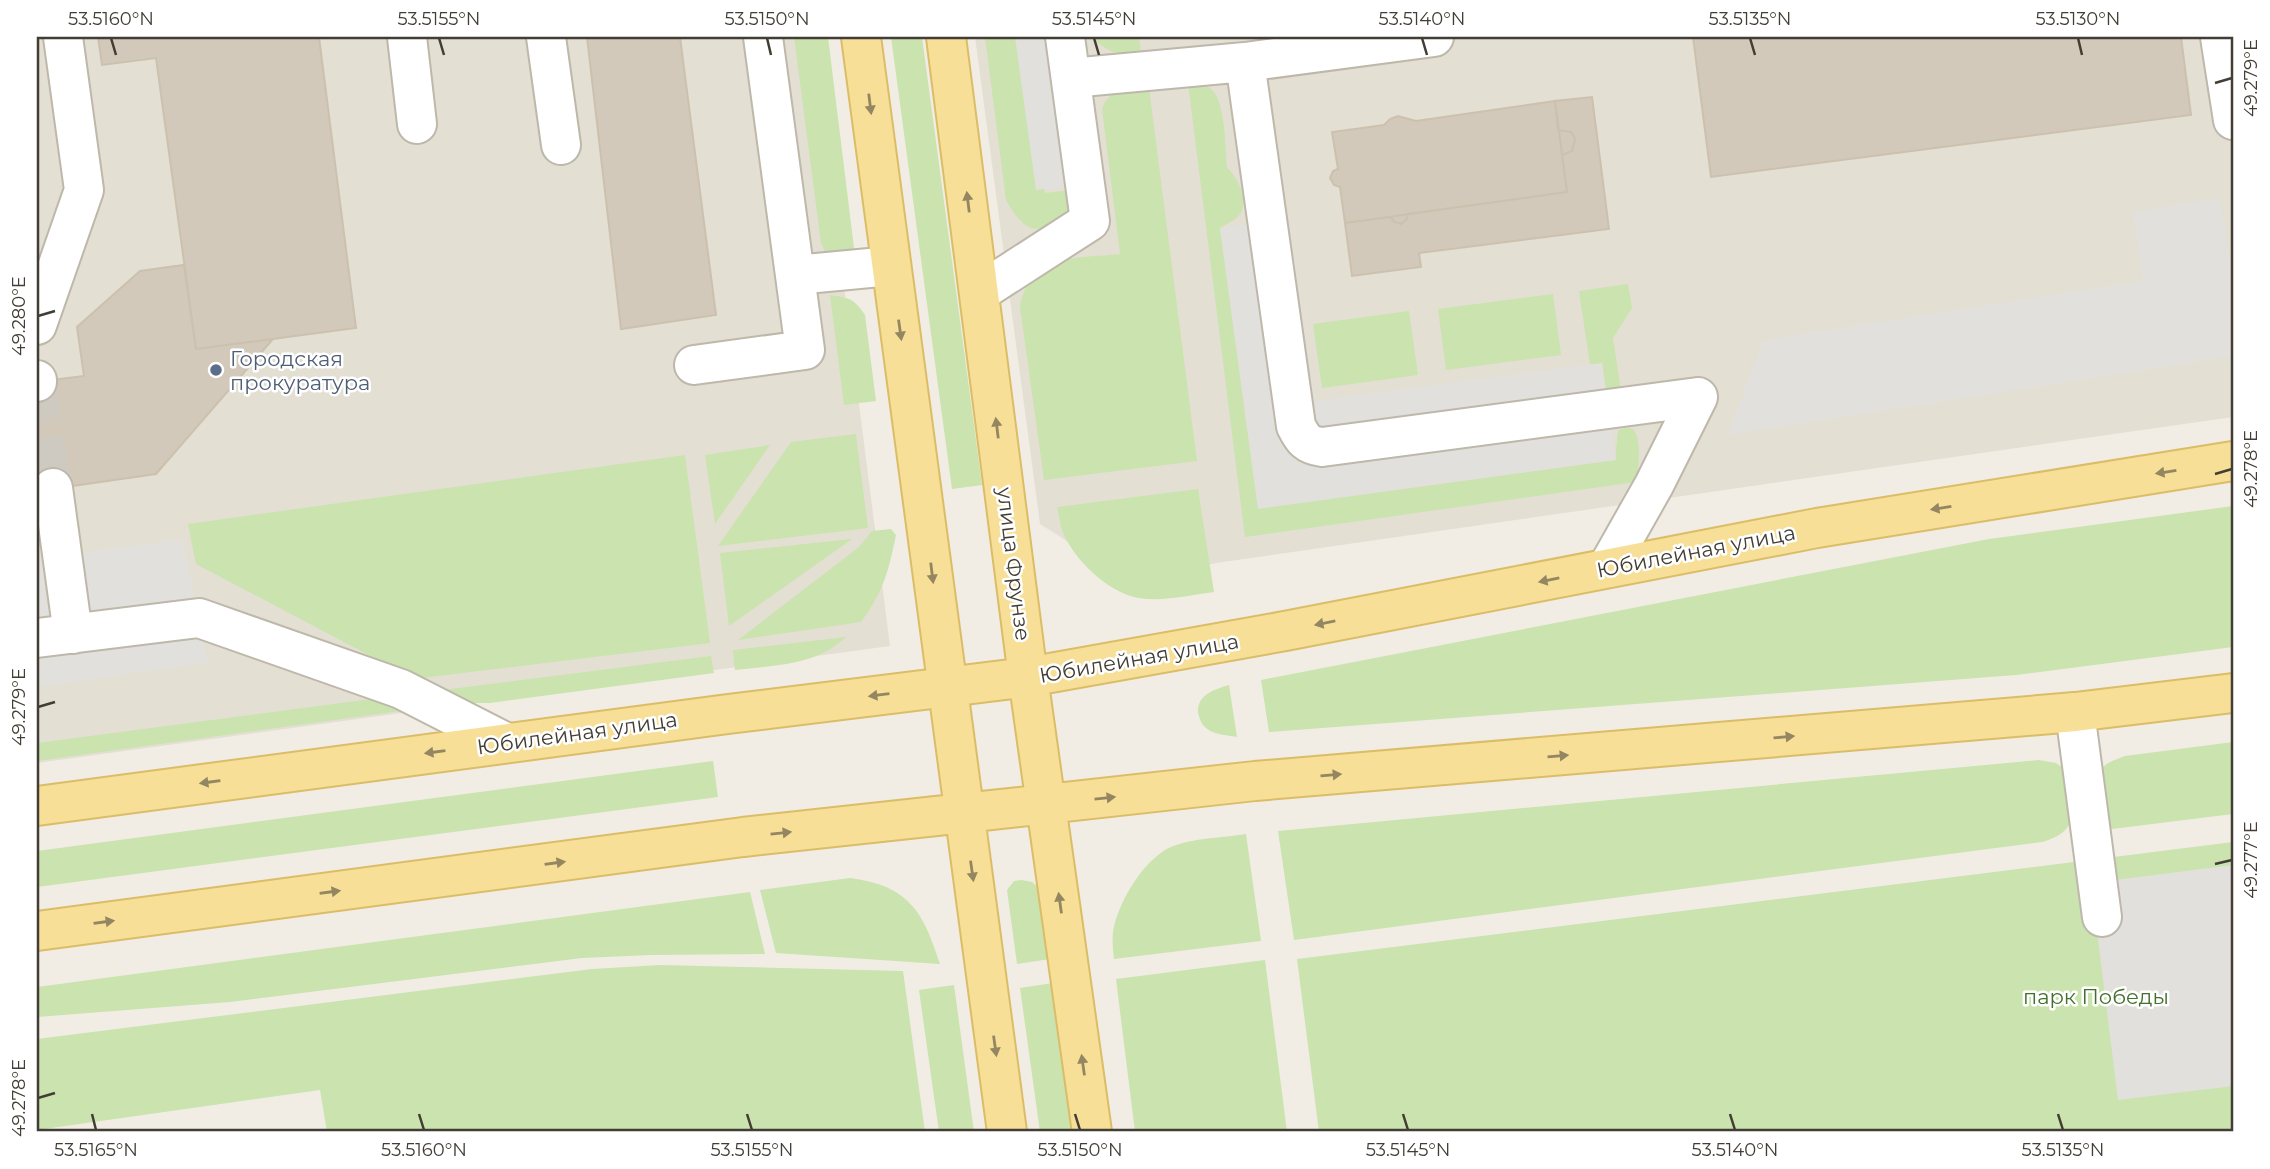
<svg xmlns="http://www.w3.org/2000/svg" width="2270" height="1169" viewBox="0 0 2270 1169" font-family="Montserrat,sans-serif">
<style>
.residential{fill:#e4dfd3}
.green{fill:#cae3af}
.parking{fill:#e2e0dc}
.building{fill:#d2c9ba;stroke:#ccc1ae;stroke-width:2}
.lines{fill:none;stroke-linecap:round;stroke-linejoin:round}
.minor-tunnel{stroke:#cecac1;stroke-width:38;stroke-dasharray:38 19;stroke-linecap:butt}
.minor-casing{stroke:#beb8ab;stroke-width:42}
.major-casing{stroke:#dbbd68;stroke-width:42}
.minor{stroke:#fff;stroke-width:38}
.major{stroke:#f7df97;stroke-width:38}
.oneway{fill:#938661}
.ticks{fill:none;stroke:#423e35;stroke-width:2.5}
.service-dot{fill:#5c6f8a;stroke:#fff;stroke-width:2.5}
.labels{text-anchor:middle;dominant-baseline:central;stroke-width:5;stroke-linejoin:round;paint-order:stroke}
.service-label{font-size:21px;fill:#4e5e75;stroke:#fff;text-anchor:start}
.street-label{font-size:21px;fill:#423e35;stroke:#fff}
.park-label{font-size:21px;fill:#43702c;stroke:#fff}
.neatline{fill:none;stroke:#423e35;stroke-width:2.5}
.ticks-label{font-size:18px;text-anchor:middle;fill:#423e35}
</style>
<rect width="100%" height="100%" fill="#f1ede4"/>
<path class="residential" d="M 37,37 L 812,37 L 890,646 L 37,763 Z
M 975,37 L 2233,37 L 2233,417 L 1223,562 L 1127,579 L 1040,524 Z"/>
<path class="green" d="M 794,37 L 828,37 L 854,248 L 850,255 L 831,257 L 825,252 L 821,243 Z
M 891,37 L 922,37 L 982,485 L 952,489 Z
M 985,37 L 1025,37 L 1045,193 L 1078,189 L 1073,215 C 1039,233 1028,239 1006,200 Z
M 1091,37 L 1139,37 L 1141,53 C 1117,56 1110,53 1091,37 Z
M 1188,83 C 1195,84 1203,84 1210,88 C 1226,99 1225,149 1227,168 C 1237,176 1247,197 1242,210 C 1239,219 1228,223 1220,228 L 1258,508 L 1615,460 L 1618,431 C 1647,414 1638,470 1636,482 L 1245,537 Z
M 1149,88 L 1197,461 L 1044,480 L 1020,307 C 1030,252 1075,259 1120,254 L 1102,109 C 1109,87 1129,90 1149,88 Z
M 1628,284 L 1632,308 L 1613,338 L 1621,391 L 1606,393 L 1602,363 L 1590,365 L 1579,291 Z
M 1553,294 L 1561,355 L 1446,370 L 1438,309 Z
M 830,295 C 849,298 854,298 865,315 L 876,401 L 844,405 Z
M 1409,311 L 1418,375 L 1322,388 L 1313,324 Z
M 856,434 L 868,528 L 718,546 L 791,442 Z
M 770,445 L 715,524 L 705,455 Z
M 685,455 L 710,643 L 414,679 L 196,564 L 188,524 Z
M 1198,489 L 1214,592 C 1189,595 1159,603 1134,597 C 1106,590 1075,560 1063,533 C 1060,525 1059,516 1057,507 Z
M 2233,506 L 2233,647 L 2016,675 L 1269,732 L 1261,680 L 1989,539 Z
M 891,529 L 896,535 C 888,573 884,590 861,622 L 738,640 L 859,547 L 872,531 Z
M 852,539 L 729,626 L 720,553 Z
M 846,637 C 816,666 775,665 735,670 L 733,650 Z
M 711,656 L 714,673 L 490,703 L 473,703 L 443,690 Z
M 1229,685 L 1237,737 C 1227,735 1213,735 1205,727 C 1201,724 1199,717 1198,712 C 1197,695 1215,689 1229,685 Z
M 379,698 L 400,711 L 37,761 L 37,743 Z
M 2233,742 L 2233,814 L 2104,830 C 2103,817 2094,780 2101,769 C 2107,762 2117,759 2125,756 Z
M 2039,760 L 2056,763 L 2066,770 C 2072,804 2085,830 2042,842 L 1294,940 L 1278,831 Z
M 713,761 L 718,797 L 37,887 L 37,851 Z
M 1246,834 L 1261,941 L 1114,959 C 1113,950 1112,940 1113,932 C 1118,903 1140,866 1165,850 C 1185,838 1223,838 1246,834 Z
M 2233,842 L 2233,1132 L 1319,1132 L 1297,959 Z
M 850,878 C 909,886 923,911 940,964 L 776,953 L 760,890 Z
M 1022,880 L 1032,882 L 1040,889 L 1050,959 L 1017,964 L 1007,890 L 1014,881 Z
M 750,892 L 765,954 L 651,955 L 582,958 L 230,1002 L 37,1017 L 37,987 Z
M 1265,960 L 1287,1132 L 1135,1132 L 1116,979 Z
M 660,965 L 903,971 L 925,1132 L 327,1132 L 320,1090 L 37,1130 L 37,1039 L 592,969 Z
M 1053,983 L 1073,1132 L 1040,1132 L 1020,988 Z
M 954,985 L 974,1132 L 939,1132 L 919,990 Z"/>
<path class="parking" d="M 1015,37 L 1085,37 L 1104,181 L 1036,190 Z
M 2220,198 L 2233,280 L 2233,356 L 1727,435 L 1764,340 L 2143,281 L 2133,212 Z
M 1289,218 L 1314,401 L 1602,363 L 1616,460 L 1258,509 L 1220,228 Z
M 182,539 L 208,662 L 37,687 L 37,559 Z
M 2233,865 L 2233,1086 L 2118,1100 L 2091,883 Z"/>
<path class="building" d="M 98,37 L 319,37 L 356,328 L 196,349 L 156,58 L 102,65 Z
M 587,37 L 680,37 L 716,315 L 621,329 Z
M 1693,37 L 2181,37 L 2191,115 L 1711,177 Z
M 1592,97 L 1609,229 L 1419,253 L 1421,267 L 1352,276 L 1345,223 L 1567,192 L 1555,101 Z
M 1555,101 L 1558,130 L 1571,132 L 1575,139 L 1572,151 L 1562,155 L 1567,192 L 1408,214 L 1407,219 L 1401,224 L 1394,222 L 1391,217 L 1345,223 L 1340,187 L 1334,185 L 1330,178 L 1333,171 L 1338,169 L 1332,132 L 1384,125 L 1390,119 L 1398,116 L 1416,121 Z
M 184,265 L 196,349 L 273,339 L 156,474 L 37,491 L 37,382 L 84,376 L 77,327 L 140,271 Z"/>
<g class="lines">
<path class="minor-tunnel" d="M 37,382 L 53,488"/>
<defs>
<path id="minor" d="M 407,37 L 417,124
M 546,37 L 561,145
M 2220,37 L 2233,120
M 1245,62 L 1296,426 C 1303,440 1307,445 1322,447 L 1698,397
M 1071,78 L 1245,62 L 1434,37
M 795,275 L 891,266
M 980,292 L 1090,221 L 1065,37
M 37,325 L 84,190 L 63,37
M 694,365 L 805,350 L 763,37
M 37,380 L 37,382
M 53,488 L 73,634
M 1607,568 L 1654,485 L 1698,397
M 37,638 L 199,618 L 401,689 L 507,743
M 2075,712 L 2102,917"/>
<path id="major" d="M 861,37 L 1007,1132
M 946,37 L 1028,677 L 1092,1132
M 37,806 L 728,714 L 1028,677 L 1285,631 L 1817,528 L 2233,461
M 37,931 L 743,837 L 964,813 L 1255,781 L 2075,712 L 2233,693"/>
</defs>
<use href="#minor" class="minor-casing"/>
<use href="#major" class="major-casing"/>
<use href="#minor" class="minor"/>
<use href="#major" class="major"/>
</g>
<defs><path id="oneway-solid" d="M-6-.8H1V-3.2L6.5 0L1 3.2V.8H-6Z" transform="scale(1.75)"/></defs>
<g class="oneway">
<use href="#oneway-solid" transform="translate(870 104) rotate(83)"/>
<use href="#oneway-solid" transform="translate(968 202) rotate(-97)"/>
<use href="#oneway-solid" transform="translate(900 330) rotate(82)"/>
<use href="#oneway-solid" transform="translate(997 428) rotate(-97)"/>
<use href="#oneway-solid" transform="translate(2166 472) rotate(171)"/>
<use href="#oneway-solid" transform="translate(1941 508) rotate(171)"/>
<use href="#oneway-solid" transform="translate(932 573) rotate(83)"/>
<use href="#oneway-solid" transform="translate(1549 580) rotate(169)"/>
<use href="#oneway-solid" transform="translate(1325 623) rotate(169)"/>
<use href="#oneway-solid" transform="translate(879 695) rotate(173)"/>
<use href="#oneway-solid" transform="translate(1784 737) rotate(-5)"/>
<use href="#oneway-solid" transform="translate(435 752) rotate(172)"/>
<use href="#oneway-solid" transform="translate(1558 756) rotate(-5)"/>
<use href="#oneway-solid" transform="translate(1331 775) rotate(-5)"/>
<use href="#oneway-solid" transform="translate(210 782) rotate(172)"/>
<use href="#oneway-solid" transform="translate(1105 798) rotate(-6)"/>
<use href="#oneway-solid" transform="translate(781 833) rotate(-6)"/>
<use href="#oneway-solid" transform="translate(555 863) rotate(-8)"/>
<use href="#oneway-solid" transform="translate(972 871) rotate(82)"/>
<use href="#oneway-solid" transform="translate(330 892) rotate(-8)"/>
<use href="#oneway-solid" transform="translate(1060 903) rotate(-98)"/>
<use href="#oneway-solid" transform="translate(104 922) rotate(-8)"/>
<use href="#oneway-solid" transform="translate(995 1046) rotate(82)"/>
<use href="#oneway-solid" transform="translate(1083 1065) rotate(-98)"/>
</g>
<path class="ticks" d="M 111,38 L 116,55M 439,38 L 444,55M 767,38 L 771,55M 1094,38 L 1099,55M 1422,38 L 1427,55M 1750,38 L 1755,55M 2078,38 L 2082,55M 2215,83 L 2232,78M 38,316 L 55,311M 2215,474 L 2232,469M 38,707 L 55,702M 2215,864 L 2232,860M 38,1098 L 55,1093M 92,1114 L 96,1130M 419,1114 L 424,1130M 747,1114 L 752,1130M 1075,1114 L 1080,1130M 1403,1114 L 1408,1130M 1730,1114 L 1735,1130M 2058,1114 L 2063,1130"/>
<circle class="service-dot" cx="216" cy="370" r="7"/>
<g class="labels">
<g class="service-label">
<text x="230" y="358">Городская<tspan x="230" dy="24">прокуратура</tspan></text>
</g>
<g class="street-label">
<text transform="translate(1696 551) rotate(-11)">Юбилейная улица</text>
<text transform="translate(1014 564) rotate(83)">улица Фрунзе</text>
<text transform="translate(1139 658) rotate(-10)">Юбилейная улица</text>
<text transform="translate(577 733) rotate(-8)">Юбилейная улица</text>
</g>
<g class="park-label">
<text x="2096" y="996">парк Победы</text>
</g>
</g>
<rect width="2270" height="1169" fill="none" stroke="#ffffff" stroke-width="77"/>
<rect x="38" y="38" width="2194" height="1092" class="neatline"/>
<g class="ticks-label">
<text x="111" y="25">53.5160°N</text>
<text x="439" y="25">53.5155°N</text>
<text x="767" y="25">53.5150°N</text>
<text x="1094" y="25">53.5145°N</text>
<text x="1422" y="25">53.5140°N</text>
<text x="1750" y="25">53.5135°N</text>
<text x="2078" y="25">53.5130°N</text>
<text transform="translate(2251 78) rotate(-90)" y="6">49.279°E</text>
<text transform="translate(19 316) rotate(-90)" y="6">49.280°E</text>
<text transform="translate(2251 469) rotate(-90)" y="6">49.278°E</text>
<text transform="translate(19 707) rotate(-90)" y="6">49.279°E</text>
<text transform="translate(2251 860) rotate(-90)" y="6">49.277°E</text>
<text transform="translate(19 1098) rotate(-90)" y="6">49.278°E</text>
<text x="96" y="1156">53.5165°N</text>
<text x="424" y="1156">53.5160°N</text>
<text x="752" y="1156">53.5155°N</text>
<text x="1080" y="1156">53.5150°N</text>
<text x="1408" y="1156">53.5145°N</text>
<text x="1735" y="1156">53.5140°N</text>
<text x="2063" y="1156">53.5135°N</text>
</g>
</svg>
